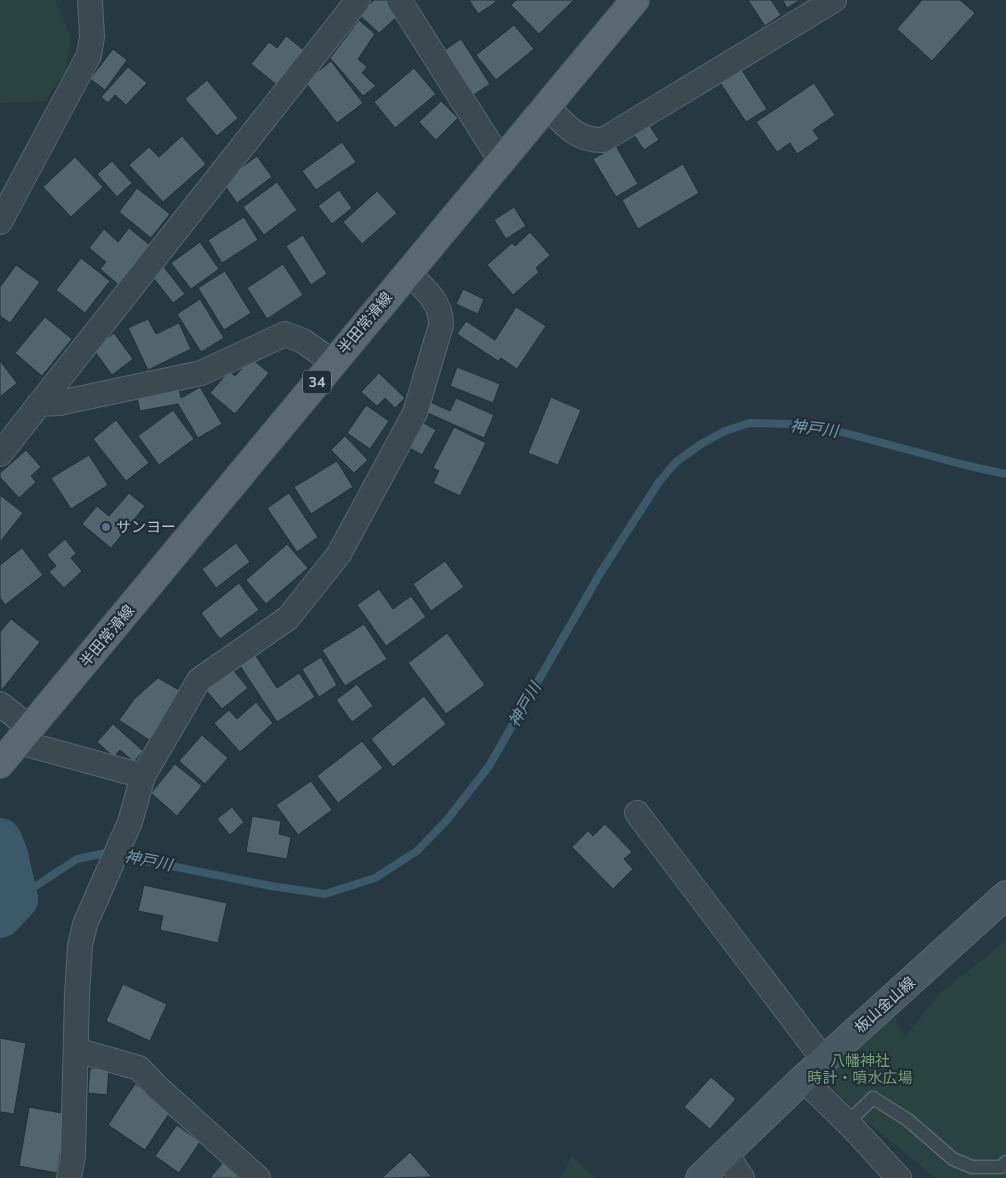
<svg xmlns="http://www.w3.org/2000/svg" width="1006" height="1178" viewBox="0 0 1006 1178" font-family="'Nunito Sans','Noto Sans JP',sans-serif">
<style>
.green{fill:#284340}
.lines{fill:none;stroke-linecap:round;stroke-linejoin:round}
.stream{stroke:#3c596a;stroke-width:8}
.river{stroke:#3c596a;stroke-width:44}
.building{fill:#52656e;stroke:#213039}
.lane-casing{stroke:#59666f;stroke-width:15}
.street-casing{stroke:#59666f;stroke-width:26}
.secondary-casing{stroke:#59666f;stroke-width:30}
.primary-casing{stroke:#47555e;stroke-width:30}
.lane{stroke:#3b4951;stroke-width:12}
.street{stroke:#3b4951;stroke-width:24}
.secondary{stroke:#495964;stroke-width:28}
.primary{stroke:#596871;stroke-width:28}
.service-dot{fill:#5c6f8a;stroke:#1f2e37;stroke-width:2}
.labels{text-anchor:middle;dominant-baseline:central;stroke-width:4.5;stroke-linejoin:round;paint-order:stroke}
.shield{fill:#1f2e37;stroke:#8a969f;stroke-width:1}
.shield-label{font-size:14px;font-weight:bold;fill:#b8c3cb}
.street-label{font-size:15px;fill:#b8c3cb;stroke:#1f2e37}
.poi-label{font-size:15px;fill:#b8c3cb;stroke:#1f2e37;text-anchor:start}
.park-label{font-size:15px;fill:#76a177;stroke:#1f2e37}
.water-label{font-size:16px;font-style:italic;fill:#789aae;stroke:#1f2e37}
</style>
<rect width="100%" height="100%" fill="#263842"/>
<path class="green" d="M 0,0 L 55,0 L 71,38 L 65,73 L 45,101 L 0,103 Z
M 1006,941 L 1006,1178 L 935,1178 L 858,1114 L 820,1073 L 888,1003 L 904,1038 L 941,992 Z
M 572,1156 L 595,1178 L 559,1178 Z"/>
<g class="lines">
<path class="stream" d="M 16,899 L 77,859 L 106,853 L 271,886 L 325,894 L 375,878 L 417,851 L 447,820 L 489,766 L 601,572 L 659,482 L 676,462 L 701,444 L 725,431 L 749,423 L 792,424 L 834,430 L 965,465 L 1006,474"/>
<path class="river" d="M 0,840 L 6,855 L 16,899 L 0,916"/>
</g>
<path class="building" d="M 374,0 L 388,0 L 398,16 L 379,33 L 359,15 Z
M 469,0 L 495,0 L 496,2 L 478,14 Z
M 516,0 L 574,0 L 539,34 L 511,5 Z
M 748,0 L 771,0 L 781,15 L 765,26 Z
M 783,0 L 800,0 L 787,8 Z
M 922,0 L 960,0 L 975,13 L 932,61 L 897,29 Z
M 359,20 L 375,34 L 358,59 L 367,67 L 362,73 L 376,86 L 363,96 L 330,58 Z
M 514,25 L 534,49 L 496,80 L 476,55 Z
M 286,36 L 305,51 L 277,85 L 251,64 L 269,42 L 277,48 Z
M 461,39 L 490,84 L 466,100 L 437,55 Z
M 113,49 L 127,60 L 105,90 L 90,79 Z
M 331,61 L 363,103 L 337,123 L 305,82 Z
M 128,67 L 147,83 L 126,105 L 115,95 L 108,103 L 101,97 Z
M 740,67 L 767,109 L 746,122 L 719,81 Z
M 414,68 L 436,94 L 395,128 L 374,102 Z
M 207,80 L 238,118 L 217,136 L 185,99 Z
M 814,83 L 835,115 L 813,130 L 819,139 L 797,154 L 790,143 L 777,152 L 756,122 Z
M 441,101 L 458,118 L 436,140 L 419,122 Z
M 647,122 L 659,140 L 644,150 L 632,132 Z
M 182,136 L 206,164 L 163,202 L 129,165 L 149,147 L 159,157 Z
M 342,142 L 356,162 L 316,190 L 302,171 Z
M 616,146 L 638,184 L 616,197 L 593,159 Z
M 257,156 L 272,177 L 237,203 L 222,182 Z
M 75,157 L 103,187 L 71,217 L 43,187 Z
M 112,161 L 132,183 L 117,197 L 97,174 Z
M 683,164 L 699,193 L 638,229 L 622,200 Z
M 277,182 L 297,210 L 264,235 L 243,207 Z
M 137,188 L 170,214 L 151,238 L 119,212 Z
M 339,190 L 352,208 L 332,224 L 318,206 Z
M 377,191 L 397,213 L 362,244 L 343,222 Z
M 514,207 L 526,226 L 506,239 L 494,220 Z
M 244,217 L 258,240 L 222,263 L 208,240 Z
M 129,228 L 152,247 L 120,286 L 100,269 L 106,262 L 89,248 L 104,229 L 118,242 Z
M 530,232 L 550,255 L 536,268 L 539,272 L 513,295 L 487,265 L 512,243 L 515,246 Z
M 303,235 L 327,274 L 311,285 L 286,246 Z
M 200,242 L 219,269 L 191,289 L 171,263 Z
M 81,258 L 110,281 L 85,313 L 56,290 Z
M 283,264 L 303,295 L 267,319 L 247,288 Z
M 16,265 L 40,282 L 10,323 L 0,316 L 0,287 Z
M 163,266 L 185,294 L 173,303 L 151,275 Z
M 225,271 L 251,313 L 224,330 L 198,288 Z
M 463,289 L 484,299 L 478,314 L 456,304 Z
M 200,299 L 224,338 L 201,352 L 177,314 Z
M 516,307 L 546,326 L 517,369 L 501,358 L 498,361 L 457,334 L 466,321 L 495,340 Z
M 45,317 L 72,339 L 42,376 L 15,353 Z
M 148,319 L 156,334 L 179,323 L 191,349 L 148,370 L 128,328 Z
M 114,333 L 133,359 L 112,375 L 93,349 Z
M 251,358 L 269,373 L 235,414 L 210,393 L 229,371 L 235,376 Z
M 0,361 L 17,383 L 0,397 Z
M 457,367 L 500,384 L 493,403 L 450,386 Z
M 379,373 L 405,398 L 395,408 L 385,398 L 377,406 L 361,392 Z
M 178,385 L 181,398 L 200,387 L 222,424 L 198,438 L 178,404 L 140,411 L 136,393 Z
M 551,397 L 581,410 L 558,465 L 528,453 Z
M 456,398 L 494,415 L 484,438 L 423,411 L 428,401 L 450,411 Z
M 366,405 L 389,421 L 370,449 L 347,433 Z
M 173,410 L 194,439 L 159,465 L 138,436 Z
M 116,420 L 149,463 L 126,481 L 93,439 Z
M 420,421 L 436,430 L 422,455 L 406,446 Z
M 454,427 L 486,443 L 460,496 L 433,483 L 439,471 L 433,468 Z
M 345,436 L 368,460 L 354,473 L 331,450 Z
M 26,450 L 41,467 L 31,476 L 36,482 L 19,498 L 0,477 L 0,473 Z
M 89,455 L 108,485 L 71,509 L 51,478 Z
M 337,461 L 353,487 L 311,514 L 294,487 Z
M 129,493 L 145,506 L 111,548 L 82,524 L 97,506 L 109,516 Z
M 289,493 L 318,537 L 297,552 L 267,508 Z
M 0,495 L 23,513 L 0,542 Z
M 65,539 L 76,553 L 71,558 L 82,571 L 64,588 L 49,572 L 56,566 L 47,555 Z
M 236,543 L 250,562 L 216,588 L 202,569 Z
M 287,544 L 308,568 L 266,604 L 246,580 Z
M 22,548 L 43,575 L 5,605 L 0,598 L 0,565 Z
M 445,561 L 464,587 L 431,611 L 413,584 Z
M 239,583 L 259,610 L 220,639 L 201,613 Z
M 379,589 L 393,609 L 411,596 L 426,617 L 386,646 L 357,605 Z
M 11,619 L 40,642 L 1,691 L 0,632 Z
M 364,624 L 387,659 L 345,686 L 322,650 Z
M 447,633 L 485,685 L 446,714 L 408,663 Z
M 254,653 L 277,688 L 299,673 L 315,697 L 277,722 L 239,664 Z
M 321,657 L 337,685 L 319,697 L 302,669 Z
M 229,665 L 248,688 L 222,709 L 203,687 Z
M 158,678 L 179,690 L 167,717 L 149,740 L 119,720 L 135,698 Z
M 357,684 L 373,706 L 352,722 L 336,700 Z
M 424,696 L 446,724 L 393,767 L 371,739 Z
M 256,702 L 273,723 L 240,752 L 214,723 L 229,710 L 237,719 Z
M 113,724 L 143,751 L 134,762 L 120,750 L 114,757 L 97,742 Z
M 202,735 L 228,758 L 205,784 L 179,761 Z
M 362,741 L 383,768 L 338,803 L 317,776 Z
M 175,764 L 202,786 L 177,816 L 151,793 Z
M 311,781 L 332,810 L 298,835 L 276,805 Z
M 232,807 L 244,822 L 230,835 L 217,819 Z
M 252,816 L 281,821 L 279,834 L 291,837 L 287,859 L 246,852 Z
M 605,824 L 632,852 L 624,859 L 633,869 L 613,889 L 572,847 L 588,831 L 593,836 Z
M 144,885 L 227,903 L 218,943 L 160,930 L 163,916 L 138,911 Z
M 123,984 L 167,1004 L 150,1041 L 106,1021 Z
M 0,1038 L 26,1043 L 14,1114 L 0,1112 Z
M 90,1068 L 109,1070 L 107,1095 L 88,1093 Z
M 711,1077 L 736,1099 L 710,1129 L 684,1107 Z
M 135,1084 L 172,1109 L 145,1150 L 108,1125 Z
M 29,1107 L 67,1114 L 57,1173 L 19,1166 Z
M 177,1125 L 200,1142 L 179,1173 L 155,1156 Z
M 410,1152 L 432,1177 L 382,1178 Z
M 225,1160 L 246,1178 L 210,1178 Z"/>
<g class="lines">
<defs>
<path id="lane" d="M 848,1122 L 873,1098 L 908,1120 L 953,1159 L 972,1167 L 1001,1167 L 1006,1162"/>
<path id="street" d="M 399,0 L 501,161
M 548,107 C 564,124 577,141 603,140 L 834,0
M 0,222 L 89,55 L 92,37 L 90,0
M 39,404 L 59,403 L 201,373 L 285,334 L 303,341 L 333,362
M 0,454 L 358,0
M 0,704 L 30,728
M 19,742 L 143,776
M 637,813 L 824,1060
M 76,1050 L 139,1068 L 157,1087 L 258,1178
M 803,1079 L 853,1128 L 899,1178
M 726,1154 L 742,1178
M 69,1178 L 73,1155 L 77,994 L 80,946 L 85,924 L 130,822 L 143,776 L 199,680 L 288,618 L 339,554 L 415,413 L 441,325 C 442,302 423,287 407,272"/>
<path id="secondary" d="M 700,1178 L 803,1079 L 1006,895"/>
<path id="primary" d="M 0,764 L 635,0"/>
</defs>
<use href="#lane" class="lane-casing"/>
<use href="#street" class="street-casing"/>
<use href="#secondary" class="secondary-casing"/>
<use href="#primary" class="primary-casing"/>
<use href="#lane" class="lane"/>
<use href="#street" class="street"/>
<use href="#secondary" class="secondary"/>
<use href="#primary" class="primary"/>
</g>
<circle class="service-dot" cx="106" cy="527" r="5"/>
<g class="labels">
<rect class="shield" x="303" y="370.5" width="28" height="23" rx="4"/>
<g class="shield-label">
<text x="317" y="382">34</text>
</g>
<g class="street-label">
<text transform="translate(365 323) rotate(-50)">半田常滑線</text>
<text transform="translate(107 636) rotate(-50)">半田常滑線</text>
<text transform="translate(885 1005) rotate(-42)">板山金山線</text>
</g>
<g class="poi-label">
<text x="116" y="527">サンヨー</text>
</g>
<g class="park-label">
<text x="860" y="1061">八幡神社<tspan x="860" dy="17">時計・噴水広場</tspan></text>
</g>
<g class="water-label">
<text transform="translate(814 429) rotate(7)">神戸川</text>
<text transform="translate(525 705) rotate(-60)">神戸川</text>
<text transform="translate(148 861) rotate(11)">神戸川</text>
</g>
</g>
</svg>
